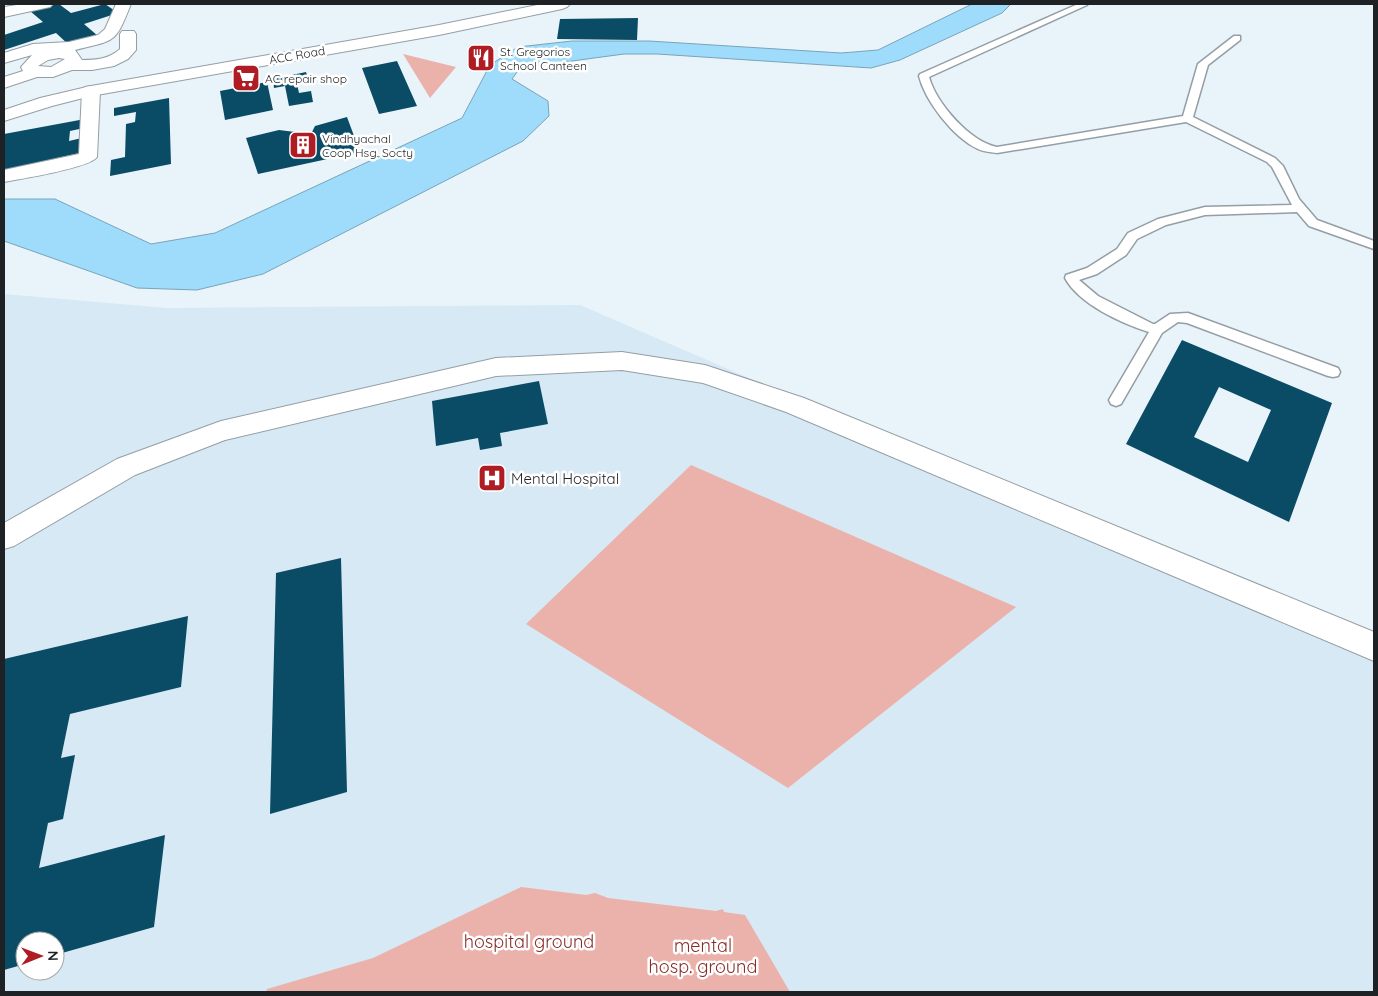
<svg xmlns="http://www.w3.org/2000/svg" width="1378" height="996" viewBox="0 0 1378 996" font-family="Quicksand,sans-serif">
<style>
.built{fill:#d7e9f4;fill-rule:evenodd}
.green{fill:#ebb1ab}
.water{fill:#9fdbfa;stroke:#78a4ba}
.building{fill:#0a4c66;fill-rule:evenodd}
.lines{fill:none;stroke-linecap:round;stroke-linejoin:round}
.lane-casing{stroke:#949ea4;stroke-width:3}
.street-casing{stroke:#949ea4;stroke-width:2}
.secondary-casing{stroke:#949ea4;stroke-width:2}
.lane{fill:#fff;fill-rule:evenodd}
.street{fill:#fff;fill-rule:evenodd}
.secondary{fill:#fff;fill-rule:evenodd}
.labels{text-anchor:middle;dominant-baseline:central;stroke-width:5;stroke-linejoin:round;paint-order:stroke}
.far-poi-label{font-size:12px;fill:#1e2224;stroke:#fff;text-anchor:start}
.far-street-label{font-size:12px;fill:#1e2224;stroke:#fff}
.poi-label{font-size:15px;fill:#1e2224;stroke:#fff;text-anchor:start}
.near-park-label{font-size:18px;fill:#872e2b;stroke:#fff}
</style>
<rect width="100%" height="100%" fill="#e9f4fa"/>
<path class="built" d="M 4,294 L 167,308 L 580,305 L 1374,648 L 1374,992 L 4,992 ZM 25,941 L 55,941 L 55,971 L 25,971 Z"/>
<path class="green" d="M 403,54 L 456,67 L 430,98 Z
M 691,465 L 1016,607 L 788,788 L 526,624 Z
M 521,887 L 586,895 L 595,893 L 608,898 L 716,911 L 723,909 L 724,912 L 745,915 L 790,992 L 266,992 L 267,989 L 373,958 Z"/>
<path class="water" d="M 972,4 L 1011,4 L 1002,13 L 900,60 L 871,68 L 657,54 L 624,54 L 520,68 L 512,79 L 548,101 L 549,116 L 523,141 L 263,274 L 197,290 L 137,288 L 4,241 L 4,199 L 55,199 L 151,244 L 215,233 L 462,118 L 490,65 L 518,47 L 572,41 L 649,41 L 841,53 L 878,50 Z"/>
<path class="building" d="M 52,4 L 59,4 L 71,13 L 105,4 L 118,13 L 84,24 L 98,36 L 70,46 L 56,33 L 4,50 L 4,35 L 43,22 L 30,11 Z
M 638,18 L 637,40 L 557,39 L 560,19 Z
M 397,61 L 417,106 L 379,114 L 362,68 Z
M 306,72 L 309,82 L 297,84 L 299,93 L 311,91 L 313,102 L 289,106 L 285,86 L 274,88 L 273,79 Z
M 267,82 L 273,110 L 225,120 L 220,91 Z
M 169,98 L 171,164 L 110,176 L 111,160 L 125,157 L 126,124 L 135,122 L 136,112 L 114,116 L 114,108 Z
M 347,117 L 360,152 L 258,174 L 246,138 L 279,130 L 311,134 L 315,126 Z
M 85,119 L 84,128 L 70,131 L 69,141 L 86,137 L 84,152 L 4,170 L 4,134 Z
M 1182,340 L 1332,403 L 1289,522 L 1126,444 ZM 1219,387 L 1271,410 L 1248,462 L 1194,437 Z
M 539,381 L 548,424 L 500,433 L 502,446 L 480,450 L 478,438 L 436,446 L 432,401 Z
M 341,558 L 347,792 L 270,814 L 276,573 Z
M 188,616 L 181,687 L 70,714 L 61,758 L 75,755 L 63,819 L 48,823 L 39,868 L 165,835 L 154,927 L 55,955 L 55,941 L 25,941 L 25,964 L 4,970 L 4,659 Z"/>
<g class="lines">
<defs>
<path id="lane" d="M 1078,4 L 1087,5 L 929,77 C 936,103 970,142 997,147 L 1183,116 L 1198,64 L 1234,36 L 1240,36 L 1240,40 L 1208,65 L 1193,117 L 1275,158 L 1283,166 L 1299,199 L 1317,220 L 1374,241 L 1374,249 L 1309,226 L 1297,212 L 1205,215 L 1166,225 L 1137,239 L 1126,255 L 1097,274 L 1079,280 L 1098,296 L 1153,324 L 1155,324 L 1170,314 L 1188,313 L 1338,368 L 1340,372 L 1338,376 L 1333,377 L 1328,376 L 1187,323 L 1178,322 L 1162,333 L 1121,404 L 1116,406 L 1111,404 L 1109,400 L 1149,332 C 1121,323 1079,304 1065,278 L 1066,275 L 1087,268 L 1117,249 L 1128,233 L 1158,219 L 1205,207 L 1292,205 L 1272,167 L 1267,162 L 1186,122 L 997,153 C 991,152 984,152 978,149 C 954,138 925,101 919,76 L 920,74 Z"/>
<path id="street" d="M 23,4 L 53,4 L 50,7 L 4,17 L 4,7 Z
M 116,4 L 131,4 C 115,44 116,40 75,50 L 82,60 C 96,60 109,59 120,49 L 120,34 L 122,31 L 134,31 L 136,34 L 136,50 L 128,59 L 114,66 L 92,70 L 72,70 L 53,77 L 37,77 L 4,88 L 4,77 L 23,71 L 21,67 L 32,55 L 4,63 L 4,53 L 33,44 L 69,42 L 98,35 L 105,29 ZM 59,58 L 65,59 L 51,67 L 38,66 L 48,60 Z
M 91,86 L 97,87 L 100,91 L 97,157 C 90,168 20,179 4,182 L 4,170 L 79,154 L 82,91 L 85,87 Z
M 622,352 L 705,365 L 804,398 L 1374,632 L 1374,661 L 786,412 L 703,383 L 622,370 L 496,376 L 225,440 L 135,475 L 14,546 L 4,549 L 4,523 L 117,459 L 221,421 L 496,358 Z"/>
<path id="secondary" d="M 542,4 L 570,4 L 567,7 L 562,9 L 439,35 L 91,96 L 52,106 L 4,121 L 4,110 L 40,98 L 91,86 L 439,25 Z"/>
</defs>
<use href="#lane" class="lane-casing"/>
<use href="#street" class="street-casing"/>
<use href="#secondary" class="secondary-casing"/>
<use href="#lane" class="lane"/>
<use href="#street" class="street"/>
<use href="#secondary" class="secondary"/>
</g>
<defs>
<symbol id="restaurant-square" viewBox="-11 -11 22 22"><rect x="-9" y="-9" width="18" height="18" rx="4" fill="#af1c23" stroke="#fff"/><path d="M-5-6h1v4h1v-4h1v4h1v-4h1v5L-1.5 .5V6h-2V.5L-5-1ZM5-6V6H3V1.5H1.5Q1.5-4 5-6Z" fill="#fff"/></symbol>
<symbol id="supermarket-square" viewBox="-11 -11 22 22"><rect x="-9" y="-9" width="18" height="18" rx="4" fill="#af1c23" stroke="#fff"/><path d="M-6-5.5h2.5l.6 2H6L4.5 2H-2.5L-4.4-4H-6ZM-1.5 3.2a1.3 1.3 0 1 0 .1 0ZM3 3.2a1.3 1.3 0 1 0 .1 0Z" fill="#fff"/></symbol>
<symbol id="building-square" viewBox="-11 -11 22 22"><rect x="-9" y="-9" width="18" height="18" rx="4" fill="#af1c23" stroke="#fff"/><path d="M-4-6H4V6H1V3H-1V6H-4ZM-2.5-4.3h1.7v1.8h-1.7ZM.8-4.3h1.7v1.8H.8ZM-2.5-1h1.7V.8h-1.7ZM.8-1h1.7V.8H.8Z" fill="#fff"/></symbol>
<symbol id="hospital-square" viewBox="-11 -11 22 22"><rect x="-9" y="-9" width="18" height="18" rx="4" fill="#af1c23" stroke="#fff"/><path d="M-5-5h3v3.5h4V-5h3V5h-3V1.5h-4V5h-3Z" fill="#fff"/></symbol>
</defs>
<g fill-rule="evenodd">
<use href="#restaurant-square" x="465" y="42" width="32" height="32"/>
<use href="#supermarket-square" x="230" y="62" width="32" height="32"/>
<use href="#building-square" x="287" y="129" width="32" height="32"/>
<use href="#hospital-square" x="476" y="462" width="32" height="32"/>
</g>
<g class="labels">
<g class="far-poi-label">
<text x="500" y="51">St. Gregorios<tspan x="500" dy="14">School Canteen</tspan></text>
<text x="265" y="78">AC repair shop</text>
<text x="322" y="138">Vindhyachal<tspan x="322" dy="14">Coop Hsg. Socty</tspan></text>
</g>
<g class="far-street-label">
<text transform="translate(297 55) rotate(-10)">ACC Road</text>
</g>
<g class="poi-label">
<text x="511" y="478">Mental Hospital</text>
</g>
<g class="near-park-label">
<text x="529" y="941">hospital ground</text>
<text x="703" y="945">mental<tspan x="703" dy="21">hosp. ground</tspan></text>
</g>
</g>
<rect width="1378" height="996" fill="none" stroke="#1e2224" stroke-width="10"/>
<g transform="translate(40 956) rotate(89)"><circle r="24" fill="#ffffff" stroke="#a5a7a7"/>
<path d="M0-4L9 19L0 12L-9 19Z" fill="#af1c23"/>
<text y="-8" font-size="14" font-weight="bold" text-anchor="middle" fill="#1e2224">N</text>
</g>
</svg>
